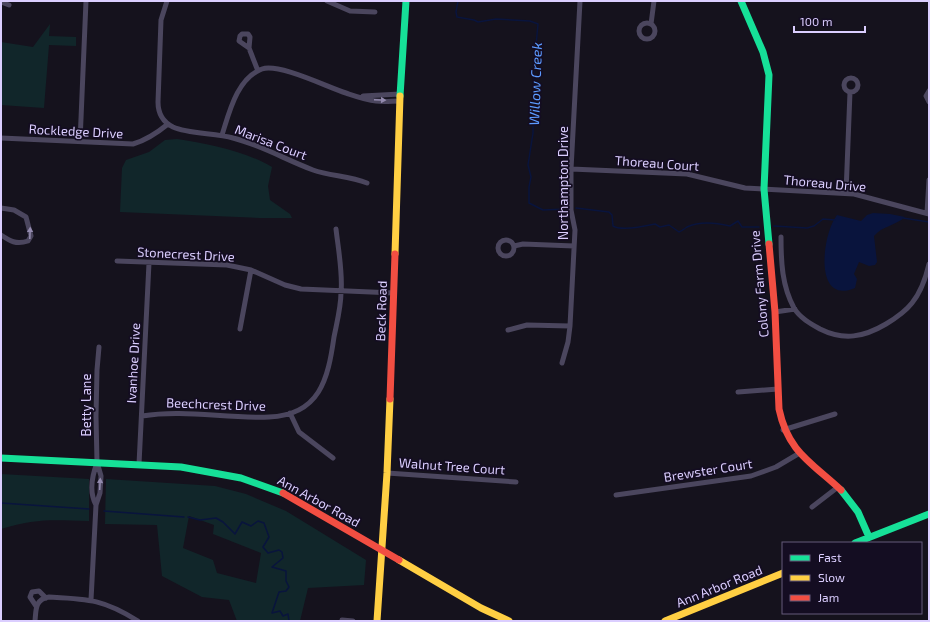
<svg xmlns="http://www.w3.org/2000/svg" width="930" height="622" viewBox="0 0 930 622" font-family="'Exo 2',sans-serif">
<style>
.green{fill:#11262a;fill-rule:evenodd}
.water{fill:#09143d}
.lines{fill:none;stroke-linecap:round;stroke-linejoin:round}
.stream{stroke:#09143d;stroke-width:1.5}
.street{stroke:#4b465e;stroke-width:5}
.fast{stroke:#16e098;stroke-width:7}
.slow{stroke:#ffcf43;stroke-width:7}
.jam{stroke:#f24e42;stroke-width:7}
.oneway{fill:#938aae}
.labels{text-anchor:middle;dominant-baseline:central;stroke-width:3.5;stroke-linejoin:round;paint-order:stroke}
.street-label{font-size:13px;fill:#dbceff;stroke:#140d22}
.water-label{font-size:14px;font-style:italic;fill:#5c9bff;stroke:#140d22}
</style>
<rect width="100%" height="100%" fill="#15121d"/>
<path class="green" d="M 50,24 L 49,36 L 76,37 L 76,46 L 49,45 L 44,108 L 1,105 L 1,42 L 33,47 Z
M 177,139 C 208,144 245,151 272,167 L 268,186 L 270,200 L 290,214 L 292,218 L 260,218 L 120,212 L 122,168 L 126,160 L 149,152 L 165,140 Z
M 1,474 L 89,479 L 89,521 C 54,520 35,518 1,529 Z
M 106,479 L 215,486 L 246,494 L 286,511 L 366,560 L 364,585 L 308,588 L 300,621 L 237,621 L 229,600 L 202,597 L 162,576 L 157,525 L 105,524 ZM 189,516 L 214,525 L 213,534 L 261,553 L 256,583 L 217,573 L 213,560 L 183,548 Z"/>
<path class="water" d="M 873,213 L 890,214 L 905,217 C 895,226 882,226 874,236 L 877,262 L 875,265 L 869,266 L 859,262 L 854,274 L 857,279 L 855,288 C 813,306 822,234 837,215 L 861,221 L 867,215 Z"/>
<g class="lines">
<path class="stream" d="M 458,1 L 456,12 L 457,17 L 474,20 L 478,22 L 496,19 L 530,21 L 538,24 L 534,67 L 533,133 L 528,165 L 531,177 L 529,187 L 529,203 L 543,210 L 566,209
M 576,208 L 609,212 L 612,215 L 613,226 C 621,231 646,226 655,224 L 660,227 L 669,225 L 679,232 C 682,231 684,229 687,227 C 700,221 717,223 730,226 L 738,221 L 742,227 L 759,227
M 903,218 L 929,222
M 774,226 L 807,228 L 814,226 L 823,219 L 835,220
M 1,503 L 89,509
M 104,511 L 184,517
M 188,517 L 200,520 L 216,518 L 223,522 L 235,534 L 242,522 L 251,526 L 258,521 L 264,523 L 269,537 L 263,547 L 268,553 L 279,550 L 282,552 L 283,558 L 272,567 L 286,571 L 286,581 L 289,587 L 286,591 L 279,592 L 272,613 L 280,611 L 283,616 L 288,614 L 289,621"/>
<path class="street" d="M 167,1 L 161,20 L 158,102 C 158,113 163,122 173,127 C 188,134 216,133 233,138 C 261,145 286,160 313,170 C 330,176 349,176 367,183
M 327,1 L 350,11 L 375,12
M 1,2 L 9,5
M639 31a8 8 0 1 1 16 0a8 8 0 1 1-16 0Z
M 651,24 L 654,1
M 249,48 L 250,37 L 248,34 L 242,34 L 240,36 L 239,41 L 249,48 L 258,71
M844 85a7 7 0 1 1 14 0a7 7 0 1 1-14 0Z
M 929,91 L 926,96 L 929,102
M 363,96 L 400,94
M 222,135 C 229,113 237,78 262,69 C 279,63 327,87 346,93 C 355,96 366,100 376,101 C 384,102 392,101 400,101
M 1,138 L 133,144 C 147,140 157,133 168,124
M 80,142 L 86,1
M 571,169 L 687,174 L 745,188 L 854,194 L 929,214
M 846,193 L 850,92
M 1,208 L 14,210 L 26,217 L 31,236 L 28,241 C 16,245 10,241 1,235
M 927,213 L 929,180
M 781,237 C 781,262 782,286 794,308 C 800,318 811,324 820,329 C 844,341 864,337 886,324 C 896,318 905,312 912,303 C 921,292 926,277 929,264
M498 248a8 8 0 1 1 16 0a8 8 0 1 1-16 0Z
M 514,246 L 523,244 L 574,246
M 117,261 L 227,265 L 251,270 L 285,285 L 301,289 L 394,293
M 775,312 L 795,309
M 240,329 L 251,270
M 508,330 L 527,325 L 570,326
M 562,363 L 568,342 L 570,326 L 575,230 L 571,210 L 571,169 L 580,1
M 738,392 L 778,389
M 290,413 L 299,432 L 333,458
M 142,416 C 185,409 226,419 269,417 C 320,415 328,379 334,337 C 337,322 341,307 341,292 C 343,274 338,247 336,229
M 783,430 L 835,414
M 139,464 L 149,263
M 387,473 L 516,482
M 616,495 L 751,476 L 776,467 L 798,454
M 96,505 C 89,492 92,476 97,463
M 812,507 L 838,487
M 91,600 L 96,505 L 100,493 L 101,476 L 97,462 L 96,416 L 97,370 L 99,347
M 36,606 L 30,597 L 32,592 L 39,591 L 46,598
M 342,620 L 353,621
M 35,621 C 36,610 35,599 49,597 C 88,599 103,599 138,621"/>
<path class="fast" d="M 741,1 L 763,52 L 769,75 L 764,189 L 769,244
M 400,96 L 406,1
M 1,458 L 181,467 L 241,478 L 283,493
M 841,490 L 858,512 L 869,537
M 855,543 L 929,514"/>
<path class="slow" d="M 395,254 L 400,96
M 399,560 L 481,608 L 509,621
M 377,621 L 387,473 L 390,399
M 665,621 L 783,573"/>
<path class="jam" d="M 769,244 L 775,312 L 779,409 C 788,452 811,462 841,490
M 390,399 L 395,254
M 283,493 L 399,560"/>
</g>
<defs><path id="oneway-solid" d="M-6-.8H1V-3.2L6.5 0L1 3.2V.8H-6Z"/></defs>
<g class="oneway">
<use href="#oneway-solid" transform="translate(380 100) rotate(2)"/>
<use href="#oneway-solid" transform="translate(30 233) rotate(-88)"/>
<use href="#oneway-solid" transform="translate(100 484) rotate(-87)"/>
</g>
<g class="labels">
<g class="street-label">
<text transform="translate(76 131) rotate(3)">Rockledge Drive</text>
<text transform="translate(271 142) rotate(21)">Marisa Court</text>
<text transform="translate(657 163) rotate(4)">Thoreau Court</text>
<text transform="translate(563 183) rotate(-90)">Northampton Drive</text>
<text transform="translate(825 183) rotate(5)">Thoreau Drive</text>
<text transform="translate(186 254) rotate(3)">Stonecrest Drive</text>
<text transform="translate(759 284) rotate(-95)">Colony Farm Drive</text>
<text transform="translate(381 311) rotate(-88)">Beck Road</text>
<text transform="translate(133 363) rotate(-87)">Ivanhoe Drive</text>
<text transform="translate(216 404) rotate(2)">Beechcrest Drive</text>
<text transform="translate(86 405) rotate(-90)">Betty Lane</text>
<text transform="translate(452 466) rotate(4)">Walnut Tree Court</text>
<text transform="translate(708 470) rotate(-9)">Brewster Court</text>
<text transform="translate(319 501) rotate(29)">Ann Arbor Road</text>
<text transform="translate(719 586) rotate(-22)">Ann Arbor Road</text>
</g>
<g class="water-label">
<text transform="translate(535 84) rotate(-88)">Willow Creek</text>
</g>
</g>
<rect width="930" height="622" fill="none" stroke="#dbceff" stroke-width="4"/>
<rect x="782" y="542" width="140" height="72" fill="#140d22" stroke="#645a7a"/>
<rect x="790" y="555" width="20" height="6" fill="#16e098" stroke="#645a7a"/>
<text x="818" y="562" font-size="12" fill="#dbceff">Fast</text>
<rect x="790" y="575" width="20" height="6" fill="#ffcf43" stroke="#645a7a"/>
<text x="818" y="582" font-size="12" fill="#dbceff">Slow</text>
<rect x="790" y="595" width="20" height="6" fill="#f24e42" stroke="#645a7a"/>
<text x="818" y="602" font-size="12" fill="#dbceff">Jam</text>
<path d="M794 26v6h71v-6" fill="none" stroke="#dbceff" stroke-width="2"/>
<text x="800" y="26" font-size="12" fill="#dbceff" stroke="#140d22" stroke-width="3" paint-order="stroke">100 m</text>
</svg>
